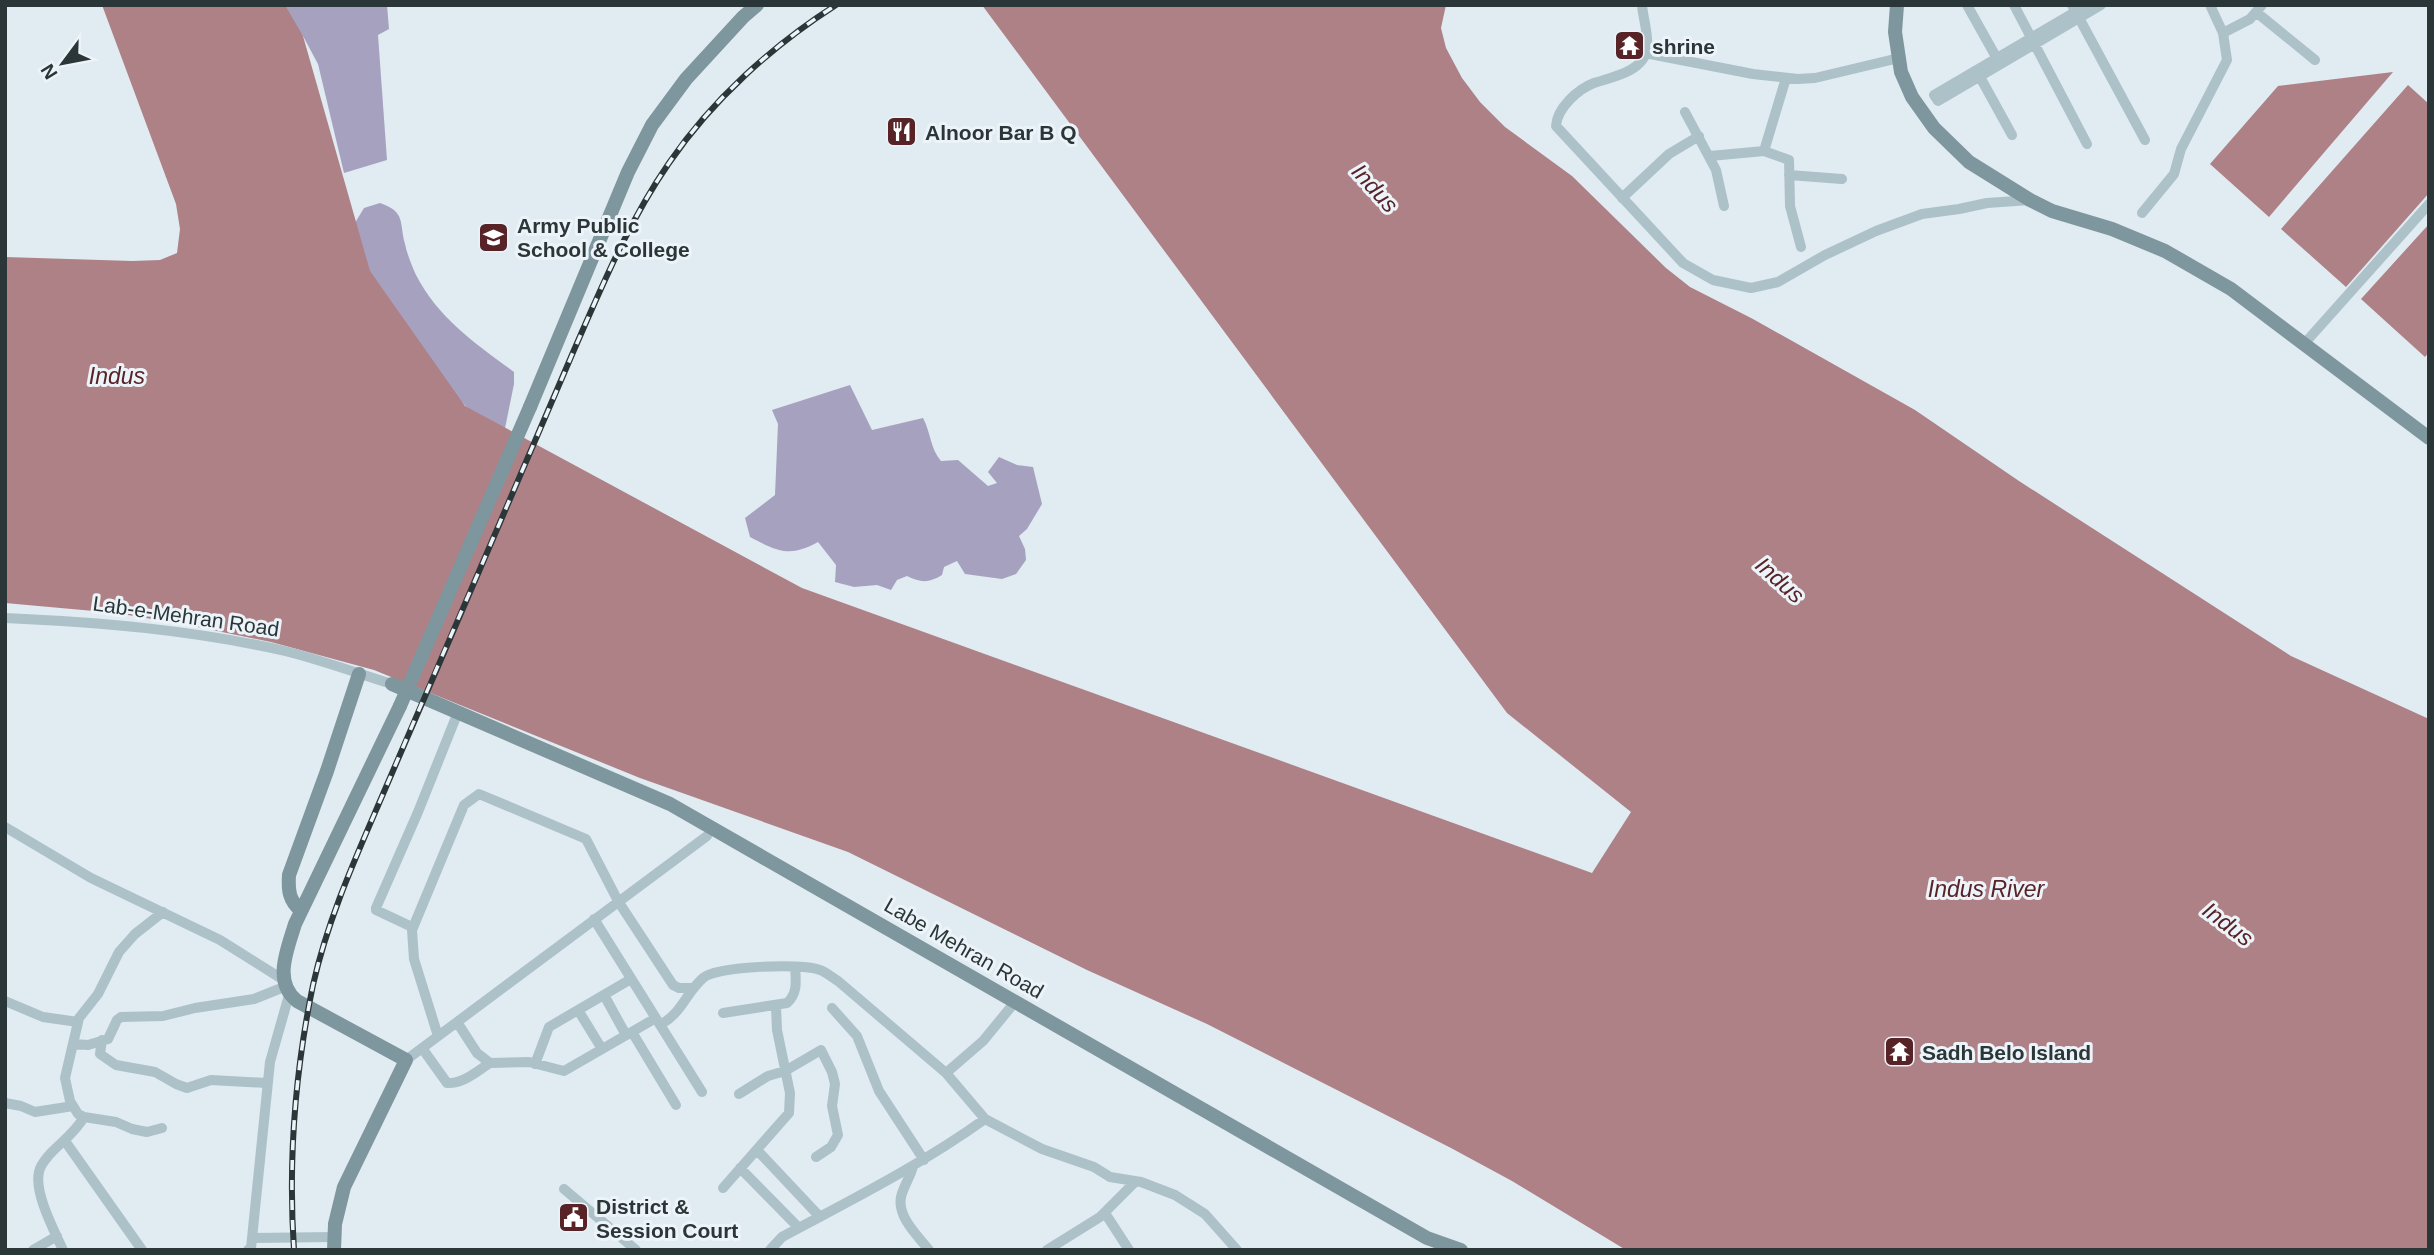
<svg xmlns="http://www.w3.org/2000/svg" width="2434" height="1255" viewBox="0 0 2434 1255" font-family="Helvetica,sans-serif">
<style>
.green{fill:#a7a1c0}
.water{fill:#ad8186}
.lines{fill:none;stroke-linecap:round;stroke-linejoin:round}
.street{stroke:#adc1c9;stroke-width:10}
.secondary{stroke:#7e969d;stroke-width:14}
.rail-casing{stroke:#2b3638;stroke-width:6}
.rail{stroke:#edf4f9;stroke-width:3.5;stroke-dasharray:10;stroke-linecap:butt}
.secondary-bridge{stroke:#7e969d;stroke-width:14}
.labels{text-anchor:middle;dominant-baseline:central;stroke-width:6;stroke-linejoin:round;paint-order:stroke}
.poi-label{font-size:21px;font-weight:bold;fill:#2b3638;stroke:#edf4f9;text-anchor:start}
.street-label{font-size:21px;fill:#2b3638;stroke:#edf4f9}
.water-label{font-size:23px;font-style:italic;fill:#572327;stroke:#edf4f9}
</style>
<rect width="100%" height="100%" fill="#e0ebf2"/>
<path class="green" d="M 276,5 L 387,5 L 389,29 L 378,35 L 387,160 L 344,173 L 318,64 L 303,36 Z
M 380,203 C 406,212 399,222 405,244 C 407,254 412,266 416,275 C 438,318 476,344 514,372 L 514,384 L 502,443 L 395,334 L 350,231 L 364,208 Z
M 850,385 L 872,430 L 923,418 C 931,433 930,448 941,461 L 958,460 L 988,486 L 997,483 L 988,472 L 999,457 L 1017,465 L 1033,467 L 1042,504 L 1027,529 L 1019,536 L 1025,549 L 1026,560 L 1016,574 L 1002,579 L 965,574 L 957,561 L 944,567 L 942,575 C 929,583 921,583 907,576 L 897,580 L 891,590 L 877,585 L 854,587 L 835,582 L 836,565 L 818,542 C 789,558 777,551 750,537 L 745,518 L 775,495 L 778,424 L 772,410 Z"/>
<path class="water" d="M 102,5 L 285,5 L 303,36 L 370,271 L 465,406 L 802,588 L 1592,873 L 1631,812 L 1507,713 L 982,5 L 1446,5 L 1441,28 L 1446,48 L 1462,78 L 1480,102 L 1505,127 L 1572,176 L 1666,268 L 1690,287 L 1753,319 L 1915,410 L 2019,481 L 2291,656 L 2429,719 L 2429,1250 L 1626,1250 L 1512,1181 L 1451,1148 L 1207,1024 L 1087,970 L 848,852 L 640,778 L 374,670 L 271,642 L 188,625 L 116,613 L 5,603 L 5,257 L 132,261 L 160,260 L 177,253 L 180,229 L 176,204 Z
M 2393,72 L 2269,217 L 2210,164 L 2278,86 Z
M 2408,85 L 2429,104 L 2429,193 L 2346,287 L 2281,229 Z
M 2429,224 L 2429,352 L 2425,357 L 2361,299 Z"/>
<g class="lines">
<path class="street" d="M 1642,5 C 1643,18 1649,36 1647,49 C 1643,72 1612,77 1594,83 C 1578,89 1557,108 1556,126 L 1683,263 L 1713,280 L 1751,288 L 1778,282 L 1825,255 L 1876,231 L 1922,214 L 1959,209 L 1987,203 L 2030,200
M 1967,5 L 2000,64
M 2014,5 L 2087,144
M 2072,5 L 2145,140
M 2087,5 L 1934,95 L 1938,101 L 2101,5
M 2256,12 L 2315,60
M 2223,33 L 2250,19 L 2262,5
M 1645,53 L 1753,74 L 1798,79 L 1815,78 L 1899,58
M 1980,77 L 2012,135
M 1685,112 L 1716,170 L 1724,206
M 1764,151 L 1786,78
M 1710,156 L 1764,151 L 1789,160 L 1790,206 L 1801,247
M 1789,175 L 1842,179
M 1622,198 L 1669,154 L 1699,136
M 2142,213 L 2174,174 L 2181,149 L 2227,60 L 2223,33 L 2210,5
M 2304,344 L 2429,204
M 5,618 C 99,622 193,630 285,651 C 321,660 357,673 392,684
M 5,827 L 91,878 L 220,940 L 282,979
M 594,919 L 702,1092
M 412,927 L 376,910 L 376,908 L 418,812 L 458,712
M 604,995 L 626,1035
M 5,1001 L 43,1017 L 78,1022
M 832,1008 L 857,1036 L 879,1091 L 924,1160
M 578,1010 L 602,1049
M 723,1013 L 787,1003 C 798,993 796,981 795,967
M 457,1022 L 477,1053 L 490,1063 L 529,1062 L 564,1071 L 656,1018
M 660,1025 C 683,1012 685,994 703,978 C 716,966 802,963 820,970 C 826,972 833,978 838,981 L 946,1073 L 985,1119 L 1042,1149 L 1094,1167 L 1110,1177 L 1141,1182 L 1175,1195 L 1205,1214 L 1237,1250
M 632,1032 L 676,1105
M 438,1036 L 414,959 L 412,930 L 464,805 L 479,794 L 586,839 L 618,901 L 673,985 L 679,988 L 694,988
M 102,1040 L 100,1054 L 116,1065 L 155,1072 L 176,1084 L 187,1088 L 211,1080 L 267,1083
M 73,1044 L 88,1045 L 108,1039 L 117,1020 L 121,1017 L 163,1016 L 195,1008 L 254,999 L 284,987
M 422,1048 L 447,1083 C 463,1084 477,1071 490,1063
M 406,1060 L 707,836
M 535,1064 L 549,1027 L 631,979
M 946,1073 L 983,1041 L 1015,1002
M 739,1094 L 768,1076 L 785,1071 L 821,1050 L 832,1072 L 835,1084 L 832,1106 L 838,1135 L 831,1147 L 816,1157
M 5,1103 L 21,1106 L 35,1112 L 73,1106
M 162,1128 L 147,1132 L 132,1129 L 116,1122 L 84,1117 L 78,1114 L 70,1101 L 65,1078 L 79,1018 L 98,994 L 119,952 L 135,934 L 163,912
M 65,1141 L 142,1250
M 757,1150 L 820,1217
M 913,1166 C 911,1176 903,1187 901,1197 C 897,1217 918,1236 929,1250
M 740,1168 L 799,1228
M 723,1188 L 789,1113 L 790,1093 L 777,1030 L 776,1006
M 564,1189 L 636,1250
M 1105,1213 L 1129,1250
M 252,1238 L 334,1237
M 33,1250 L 57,1236
M 63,1250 C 54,1230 34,1193 39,1172 C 40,1165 46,1159 50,1154 C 62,1141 75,1133 84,1117
M 248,1250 L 251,1248 L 270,1062 L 289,995
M 770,1250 L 782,1237 C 851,1200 921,1165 985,1119
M 1047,1250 L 1100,1217 L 1135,1182"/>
<path class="secondary" d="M 1897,5 L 1895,32 L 1901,72 L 1912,97 L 1934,128 L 1969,162 L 2030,200 L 2052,211 L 2112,229 L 2165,251 L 2231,289 L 2429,438
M 530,407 L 628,172 L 652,125 L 686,79 L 743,17 L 757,5
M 392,684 L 670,804 L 1427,1238 L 1461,1250
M 301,911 C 289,900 288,891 289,875 L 327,771 L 359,674
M 334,1250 L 335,1224 L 344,1187 L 406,1060 L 297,1001 C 273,982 287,950 295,924 L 400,706"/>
<defs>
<path id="rail" d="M 294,1250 C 288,1161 295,1072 313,985 C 328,918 356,857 383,794 C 415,719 447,644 480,569 C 511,496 543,423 574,350 C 602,286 629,221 669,163 C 712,100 772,46 836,5"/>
</defs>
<use href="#rail" class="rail-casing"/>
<use href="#rail" class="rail"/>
<path class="secondary-bridge" d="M 400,706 L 530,407"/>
</g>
<defs>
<symbol id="temple-square" viewBox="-11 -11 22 22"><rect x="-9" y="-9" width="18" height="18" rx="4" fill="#572327" stroke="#edf4f9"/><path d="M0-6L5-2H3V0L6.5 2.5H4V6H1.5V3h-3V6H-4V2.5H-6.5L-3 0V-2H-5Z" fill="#fff"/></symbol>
<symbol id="restaurant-square" viewBox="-11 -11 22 22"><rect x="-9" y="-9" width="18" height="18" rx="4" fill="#572327" stroke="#edf4f9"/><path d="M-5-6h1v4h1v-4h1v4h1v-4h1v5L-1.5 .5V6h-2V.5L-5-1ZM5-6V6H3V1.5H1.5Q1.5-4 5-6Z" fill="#fff"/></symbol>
<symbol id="university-square" viewBox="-11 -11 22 22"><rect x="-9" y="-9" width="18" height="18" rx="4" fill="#572327" stroke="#edf4f9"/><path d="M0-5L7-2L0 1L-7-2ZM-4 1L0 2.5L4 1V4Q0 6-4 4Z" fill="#fff"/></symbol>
<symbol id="civic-square" viewBox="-11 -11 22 22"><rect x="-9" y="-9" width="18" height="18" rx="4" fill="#572327" stroke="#edf4f9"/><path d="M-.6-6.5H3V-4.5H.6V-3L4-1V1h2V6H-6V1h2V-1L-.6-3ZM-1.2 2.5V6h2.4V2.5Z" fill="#fff"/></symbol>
</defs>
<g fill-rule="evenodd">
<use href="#temple-square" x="1612" y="28" width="35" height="35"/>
<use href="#restaurant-square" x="884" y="114" width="35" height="35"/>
<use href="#university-square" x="476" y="220" width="35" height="35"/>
<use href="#temple-square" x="1882" y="1034" width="35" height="35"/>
<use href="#civic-square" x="556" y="1200" width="35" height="35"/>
</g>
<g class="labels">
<g class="poi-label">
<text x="1652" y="46">shrine</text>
<text x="925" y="132">Alnoor Bar B Q</text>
<text x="517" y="225">Army Public<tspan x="517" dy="24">School &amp; College</tspan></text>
<text x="1922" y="1052">Sadh Belo Island</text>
<text x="596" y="1206">District &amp;<tspan x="596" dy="24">Session Court</tspan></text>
</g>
<g class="street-label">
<text transform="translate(186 616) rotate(8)">Lab-e-Mehran Road</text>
<text transform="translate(964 948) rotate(30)">Labe Mehran Road</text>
</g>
<g class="water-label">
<text transform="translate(1375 188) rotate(48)">Indus</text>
<text x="117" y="376">Indus</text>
<text transform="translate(1780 580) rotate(42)">Indus</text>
<text x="1986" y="889">Indus River</text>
<text transform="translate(2228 924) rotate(37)">Indus</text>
</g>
</g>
<rect width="2434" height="1255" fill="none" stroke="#2b3638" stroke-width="14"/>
<g transform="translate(63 63) rotate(238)" stroke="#edf4f9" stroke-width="5" paint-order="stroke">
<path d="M0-5L12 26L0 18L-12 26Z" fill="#2b3638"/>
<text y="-10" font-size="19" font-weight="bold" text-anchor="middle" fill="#2b3638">N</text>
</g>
</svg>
